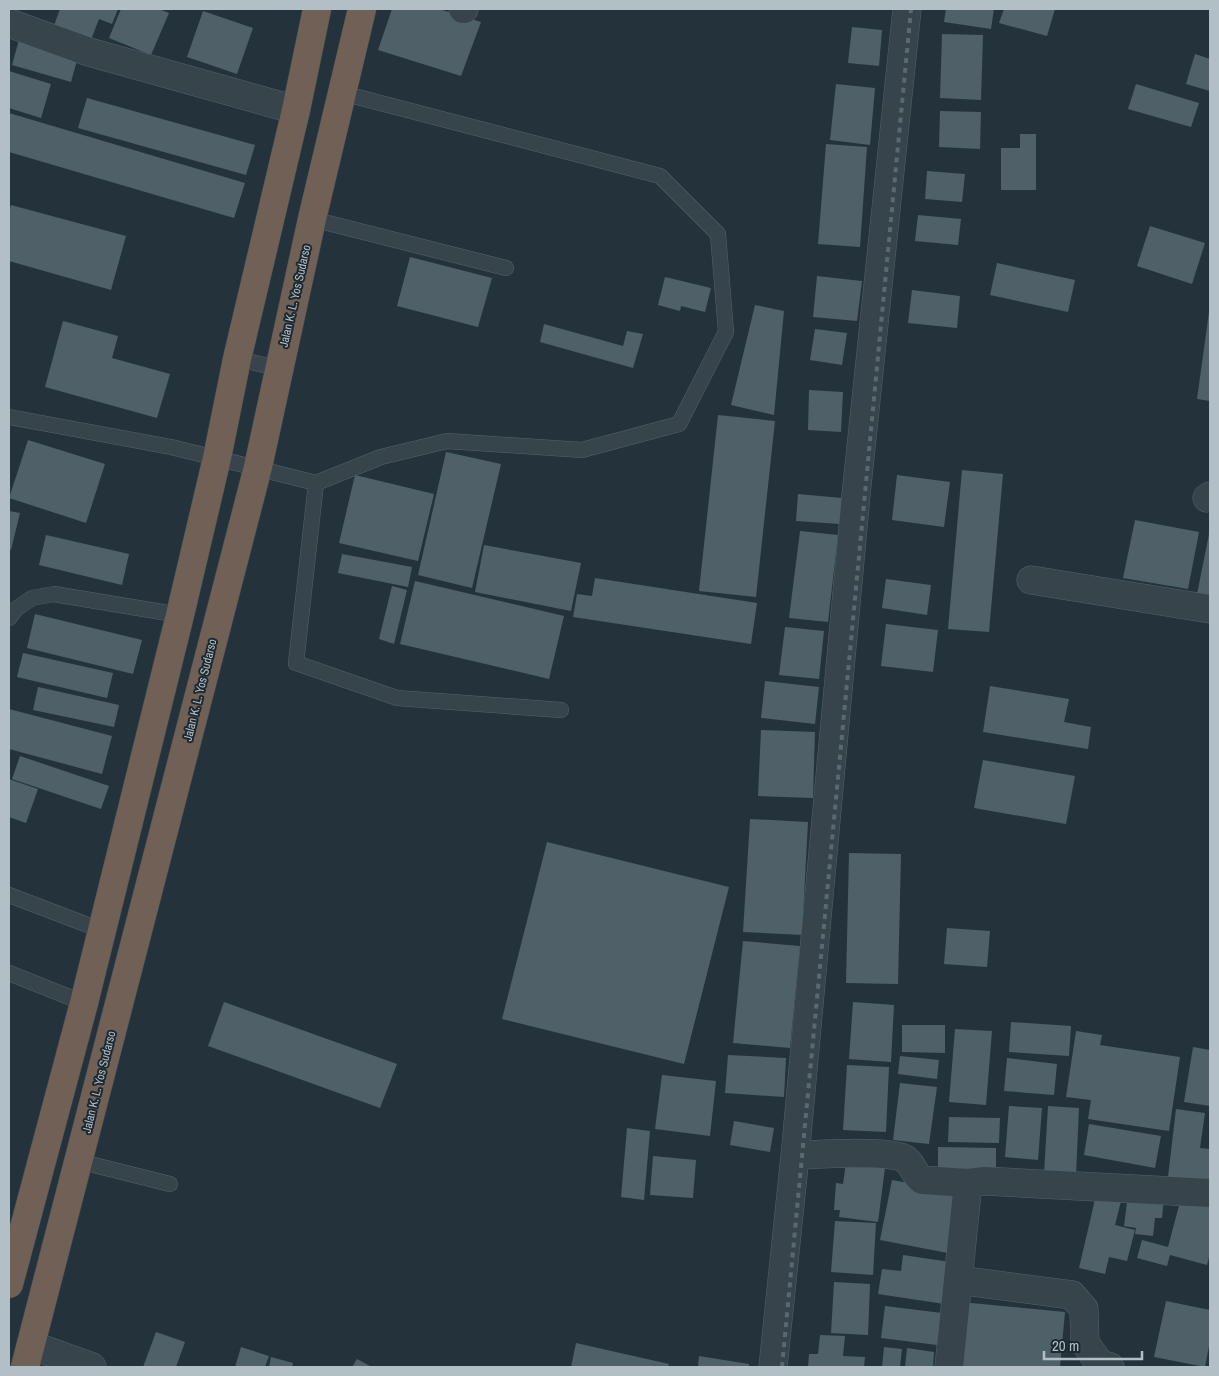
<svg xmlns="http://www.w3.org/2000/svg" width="1219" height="1376" viewBox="0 0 1219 1376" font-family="'Archivo Narrow',sans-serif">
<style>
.building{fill:#4f6069}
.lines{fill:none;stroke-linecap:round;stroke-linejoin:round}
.lane-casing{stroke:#556269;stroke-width:16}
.street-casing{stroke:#556269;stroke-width:29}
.highway-casing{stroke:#424f56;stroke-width:29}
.lane{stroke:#37444b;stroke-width:15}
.street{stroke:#37444b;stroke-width:28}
.highway{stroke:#716055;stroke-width:28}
.rail{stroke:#596972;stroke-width:4;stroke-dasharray:5 5;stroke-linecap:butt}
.labels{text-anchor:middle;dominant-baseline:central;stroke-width:4;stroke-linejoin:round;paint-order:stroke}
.street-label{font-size:12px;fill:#b3bfc7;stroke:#1c2930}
</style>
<rect width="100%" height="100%" fill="#24333b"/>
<path class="building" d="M 60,9 L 118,9 L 112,24 L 99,19 L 89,45 L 52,31 Z
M 121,9 L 159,9 L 169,13 L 151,55 L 109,38 Z
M 392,9 L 439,9 L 481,22 L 461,76 L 378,50 Z
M 946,9 L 994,9 L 991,29 L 944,22 Z
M 1004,9 L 1055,9 L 1047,36 L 999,23 Z
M 203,11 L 253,28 L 237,74 L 187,57 Z
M 852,27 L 882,30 L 879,66 L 848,63 Z
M 942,34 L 983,35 L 981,100 L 940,98 Z
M 20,36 L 79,53 L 71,82 L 12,65 Z
M 1195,54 L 1210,59 L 1210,91 L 1186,84 Z
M 9,71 L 51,84 L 41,118 L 9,108 Z
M 836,84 L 875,88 L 870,145 L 830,140 Z
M 1136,84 L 1199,103 L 1191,127 L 1128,109 Z
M 87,98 L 255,145 L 246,175 L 78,128 Z
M 940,111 L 981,112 L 980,149 L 939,147 Z
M 9,113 L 245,183 L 234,218 L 9,152 Z
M 1020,134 L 1036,134 L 1036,190 L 1001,190 L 1001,148 L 1020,148 Z
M 826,144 L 867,147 L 860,247 L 818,244 Z
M 927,171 L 965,174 L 962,202 L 925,199 Z
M 11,205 L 126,236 L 111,290 L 9,261 L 9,211 Z
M 918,215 L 961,219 L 958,245 L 915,241 Z
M 1150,226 L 1205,243 L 1192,284 L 1137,266 Z
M 410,257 L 492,278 L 478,327 L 397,306 Z
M 997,263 L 1075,280 L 1068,312 L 990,295 Z
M 817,276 L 862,281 L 857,321 L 813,317 Z
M 665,277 L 711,288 L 705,312 L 681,306 L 680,311 L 658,305 Z
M 912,290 L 960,296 L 957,328 L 908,323 Z
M 755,305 L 784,311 L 774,415 L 731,405 Z
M 1209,312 L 1210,312 L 1210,401 L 1197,399 Z
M 63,321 L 118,336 L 112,358 L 170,374 L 157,418 L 45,387 Z
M 544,324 L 623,346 L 627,331 L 643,334 L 633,368 L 540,342 Z
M 815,329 L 847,333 L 842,365 L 810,360 Z
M 809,390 L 843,392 L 841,432 L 808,430 Z
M 718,415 L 775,421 L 756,597 L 699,591 Z
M 28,440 L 105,464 L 86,523 L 9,498 Z
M 446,452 L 501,464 L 472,588 L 418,575 Z
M 962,470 L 1003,474 L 989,632 L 948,629 Z
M 355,475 L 434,494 L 418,561 L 339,543 Z
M 897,475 L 950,482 L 944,527 L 892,520 Z
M 798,494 L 842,498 L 840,524 L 796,521 Z
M 9,511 L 20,513 L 11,550 L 9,549 Z
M 1135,520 L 1199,532 L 1188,589 L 1123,578 Z
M 800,531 L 838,535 L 828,622 L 789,618 Z
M 1209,534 L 1210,534 L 1210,602 L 1196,599 Z
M 46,535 L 129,554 L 122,585 L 39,565 Z
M 484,545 L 581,563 L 571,611 L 475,592 Z
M 342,554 L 412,567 L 408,587 L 338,573 Z
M 595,578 L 757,603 L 751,644 L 573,617 L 577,594 L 592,596 Z
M 886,579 L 931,585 L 927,615 L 882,608 Z
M 415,581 L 564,616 L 549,679 L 400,644 Z
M 392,586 L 407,590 L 394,644 L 379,639 Z
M 35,614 L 142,640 L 133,674 L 27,648 Z
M 886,624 L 938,630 L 933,672 L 881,666 Z
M 785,627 L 824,631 L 819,679 L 779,675 Z
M 23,653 L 113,673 L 107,698 L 17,677 Z
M 765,681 L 819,687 L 815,724 L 761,718 Z
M 990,686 L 1069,699 L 1064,722 L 1091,727 L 1088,749 L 983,732 Z
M 38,687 L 119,705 L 114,727 L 33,710 Z
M 9,709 L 112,736 L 102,774 L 9,749 Z
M 761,730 L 815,732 L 813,798 L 758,796 Z
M 20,756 L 109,786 L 101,809 L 12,779 Z
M 983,760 L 1075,776 L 1066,824 L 974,808 Z
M 9,779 L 38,789 L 26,823 L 9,817 Z
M 750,819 L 808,822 L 802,935 L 743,932 Z
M 547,842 L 729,887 L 684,1064 L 502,1019 Z
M 849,853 L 901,854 L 898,984 L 846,983 Z
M 947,928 L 990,931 L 987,967 L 944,964 Z
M 743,941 L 800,946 L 790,1048 L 733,1043 Z
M 224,1002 L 397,1064 L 380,1108 L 208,1046 Z
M 853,1002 L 894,1005 L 891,1062 L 849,1059 Z
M 1011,1022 L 1071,1026 L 1069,1056 L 1009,1052 Z
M 902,1025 L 945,1025 L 945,1053 L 902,1052 Z
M 955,1029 L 992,1031 L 986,1105 L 949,1102 Z
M 1076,1031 L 1102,1035 L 1100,1045 L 1180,1057 L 1169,1131 L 1088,1119 L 1091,1100 L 1066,1097 Z
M 1193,1047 L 1210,1050 L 1210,1106 L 1184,1102 Z
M 728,1055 L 786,1058 L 784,1097 L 725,1093 Z
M 900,1056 L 939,1060 L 937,1079 L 898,1074 Z
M 1007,1058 L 1057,1064 L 1054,1095 L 1004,1091 Z
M 847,1065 L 889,1067 L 886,1132 L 843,1130 Z
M 662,1075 L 716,1081 L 710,1136 L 655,1129 Z
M 900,1083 L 937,1087 L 929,1144 L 893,1140 Z
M 1009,1106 L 1042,1108 L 1038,1160 L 1005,1157 Z
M 1048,1106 L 1079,1108 L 1076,1176 L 1044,1174 Z
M 1176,1109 L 1205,1113 L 1200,1148 L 1210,1149 L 1210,1183 L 1168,1177 Z
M 949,1117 L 1000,1118 L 999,1143 L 948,1142 Z
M 734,1121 L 774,1128 L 770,1152 L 730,1145 Z
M 1089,1124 L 1161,1136 L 1155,1168 L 1084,1155 Z
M 627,1128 L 650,1131 L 644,1200 L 621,1197 Z
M 938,1147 L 996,1148 L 996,1173 L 938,1173 Z
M 653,1156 L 696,1160 L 693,1198 L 650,1195 Z
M 846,1163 L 885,1168 L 878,1222 L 839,1217 L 840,1210 L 834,1210 L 836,1183 L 843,1184 Z
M 892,1180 L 965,1193 L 953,1254 L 880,1240 Z
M 1097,1191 L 1122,1197 L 1115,1225 L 1135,1230 L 1127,1261 L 1109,1257 L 1105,1274 L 1079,1268 Z
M 1128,1195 L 1164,1198 L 1162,1218 L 1155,1218 L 1153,1236 L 1135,1234 L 1136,1228 L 1124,1226 Z
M 1181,1198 L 1210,1206 L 1210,1254 L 1207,1265 L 1170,1255 L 1167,1266 L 1137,1258 L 1142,1240 L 1168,1247 Z
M 835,1221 L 876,1223 L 873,1275 L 831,1272 Z
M 903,1255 L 957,1263 L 951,1305 L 878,1294 L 882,1269 L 901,1271 Z
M 834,1282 L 870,1284 L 868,1335 L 831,1333 Z
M 1166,1301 L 1210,1310 L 1210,1341 L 1205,1367 L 1154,1357 Z
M 961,1302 L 1065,1312 L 1060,1367 L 956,1367 Z
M 885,1306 L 950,1314 L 945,1346 L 881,1338 Z
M 156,1332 L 185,1342 L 176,1367 L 143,1367 Z
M 820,1335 L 845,1336 L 843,1356 L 865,1357 L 864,1367 L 808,1367 L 809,1354 L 818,1354 Z
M 576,1343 L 669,1364 L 668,1367 L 571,1367 Z
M 241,1347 L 269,1356 L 265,1367 L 235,1367 Z
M 884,1347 L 902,1349 L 900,1367 L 882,1367 Z
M 907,1348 L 934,1352 L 933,1367 L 905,1367 Z
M 699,1356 L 749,1364 L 749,1367 L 698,1367 Z
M 271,1357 L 293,1363 L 292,1367 L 269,1367 Z
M 357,1359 L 372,1367 L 352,1367 Z"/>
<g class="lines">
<defs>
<path id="lane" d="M 342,93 L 660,176 L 718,234 L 726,332 L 679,424 L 582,450 L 447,441 L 381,457 L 316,483 L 296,663 L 397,698 L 561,710
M 312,219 L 506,268
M 237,359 L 278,368
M 9,417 L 171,447 L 316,483
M 9,618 L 16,609 L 32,598 L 54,594 L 180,615
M 9,895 L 101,930
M 9,973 L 84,1003
M 78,1161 L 170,1184"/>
<path id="street" d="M 463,9 L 464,9
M 9,23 L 89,52 L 296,110
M 1207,498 L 1210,496
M 1031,580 L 1210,609
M 795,1156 C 814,1154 890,1150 905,1159 C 913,1164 914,1175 922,1180 L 968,1183 L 984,1181 L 1210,1193
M 958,1280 L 1072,1295 L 1084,1309 L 1085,1343 L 1100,1364 L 1110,1367
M 31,1345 L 92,1367
M 773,1367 L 795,1156 L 856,495 L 907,9
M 949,1367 L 968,1183"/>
<path id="highway" d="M 9,1284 L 84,1003 L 180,615 L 217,458 L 237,359 L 296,110 L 317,9
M 25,1367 L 258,467 L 312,219 L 362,9"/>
</defs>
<use href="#lane" class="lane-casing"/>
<use href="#street" class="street-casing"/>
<use href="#highway" class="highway-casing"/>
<use href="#lane" class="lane"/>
<use href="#street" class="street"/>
<use href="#highway" class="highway"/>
<path class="rail" d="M 782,1367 L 911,9"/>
</g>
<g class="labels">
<g class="street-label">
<text transform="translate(295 296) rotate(-77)">Jalan K. L. Yos Sudarso</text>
<text transform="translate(200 690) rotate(-76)">Jalan K. L. Yos Sudarso</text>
<text transform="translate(99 1082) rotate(-76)">Jalan K. L. Yos Sudarso</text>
</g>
</g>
<rect width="1219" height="1376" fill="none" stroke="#b3bfc7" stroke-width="20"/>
<path d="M1044 1351v8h98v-8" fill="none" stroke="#b3bfc7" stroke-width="2.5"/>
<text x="1052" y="1351" font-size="15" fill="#b3bfc7" stroke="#1c2930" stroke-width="4" paint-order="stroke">20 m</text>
</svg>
